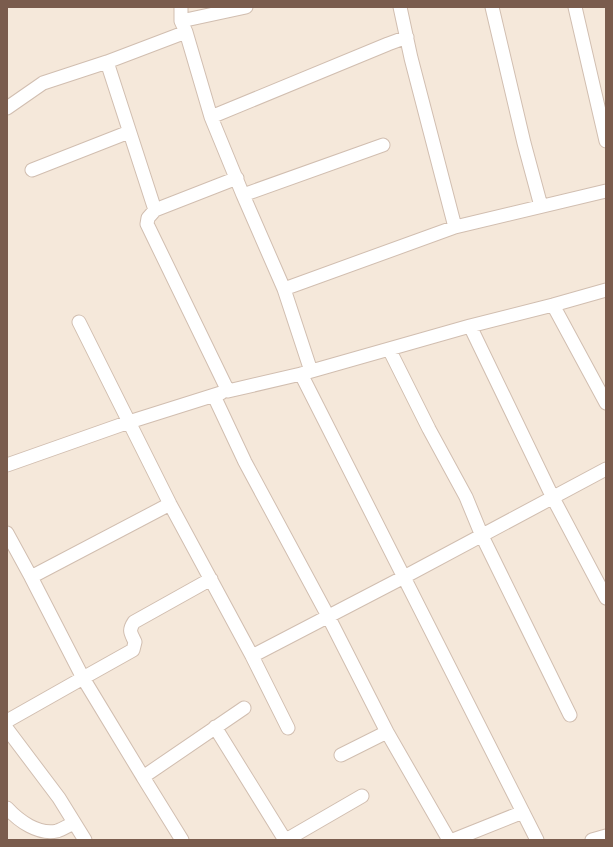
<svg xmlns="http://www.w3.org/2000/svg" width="613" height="847" viewBox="0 0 613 847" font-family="'Varela Round',sans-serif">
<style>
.residential{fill:#f5e8da}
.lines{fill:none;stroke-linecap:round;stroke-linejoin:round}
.street-casing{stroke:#d1beb0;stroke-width:15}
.street{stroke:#fff;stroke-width:13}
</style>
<rect width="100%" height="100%" fill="#fdf6ec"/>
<path class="residential" d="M 7,7 L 606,7 L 606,840 L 7,840 Z"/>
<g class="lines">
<defs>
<path id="street" d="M 181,7 L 181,21
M 400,7 L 411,58 L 455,227
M 492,7 L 524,143 L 541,206
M 575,7 L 606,141
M 7,108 L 43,83 L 107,62
M 211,117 L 186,32 L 181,21 L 246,7
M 32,170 L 129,132
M 237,178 L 155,210 L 148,218 L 147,224 L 228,391 L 301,374
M 243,195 L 211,117 L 388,44 L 407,37
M 155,210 L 107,62 L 186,32
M 284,289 L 243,195 L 383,145
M 553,305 L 606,403
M 79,322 L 170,504 L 252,656 L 404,577 L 606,469
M 470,326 L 553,498 L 606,598
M 389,349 L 429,429 L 466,497 L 482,536 L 570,715
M 311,371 L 284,289 L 455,227 L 606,191
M 214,396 L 245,462 L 328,616 L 387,732 L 449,840
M 7,465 L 129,422 L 221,393
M 7,533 L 31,577 L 83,678 L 7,721
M 31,577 L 170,504
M 211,579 L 134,622 C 128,631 131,633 135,642 L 133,650 L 83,678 L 143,777 L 244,708
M 252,656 L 288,728
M 215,727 L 285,840
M 7,729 L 59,798 L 85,840
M 341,755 L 387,732
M 143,777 L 182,840
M 7,808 C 19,821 38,835 57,831 C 63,829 69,825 74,823
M 286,840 L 362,796
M 453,840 L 523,812
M 537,840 L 301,374 L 470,326 L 553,305 L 606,290
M 592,840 L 606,836"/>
</defs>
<use href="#street" class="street-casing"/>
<use href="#street" class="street"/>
</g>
<rect width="613" height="847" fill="none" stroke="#7a5c4d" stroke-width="16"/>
</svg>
